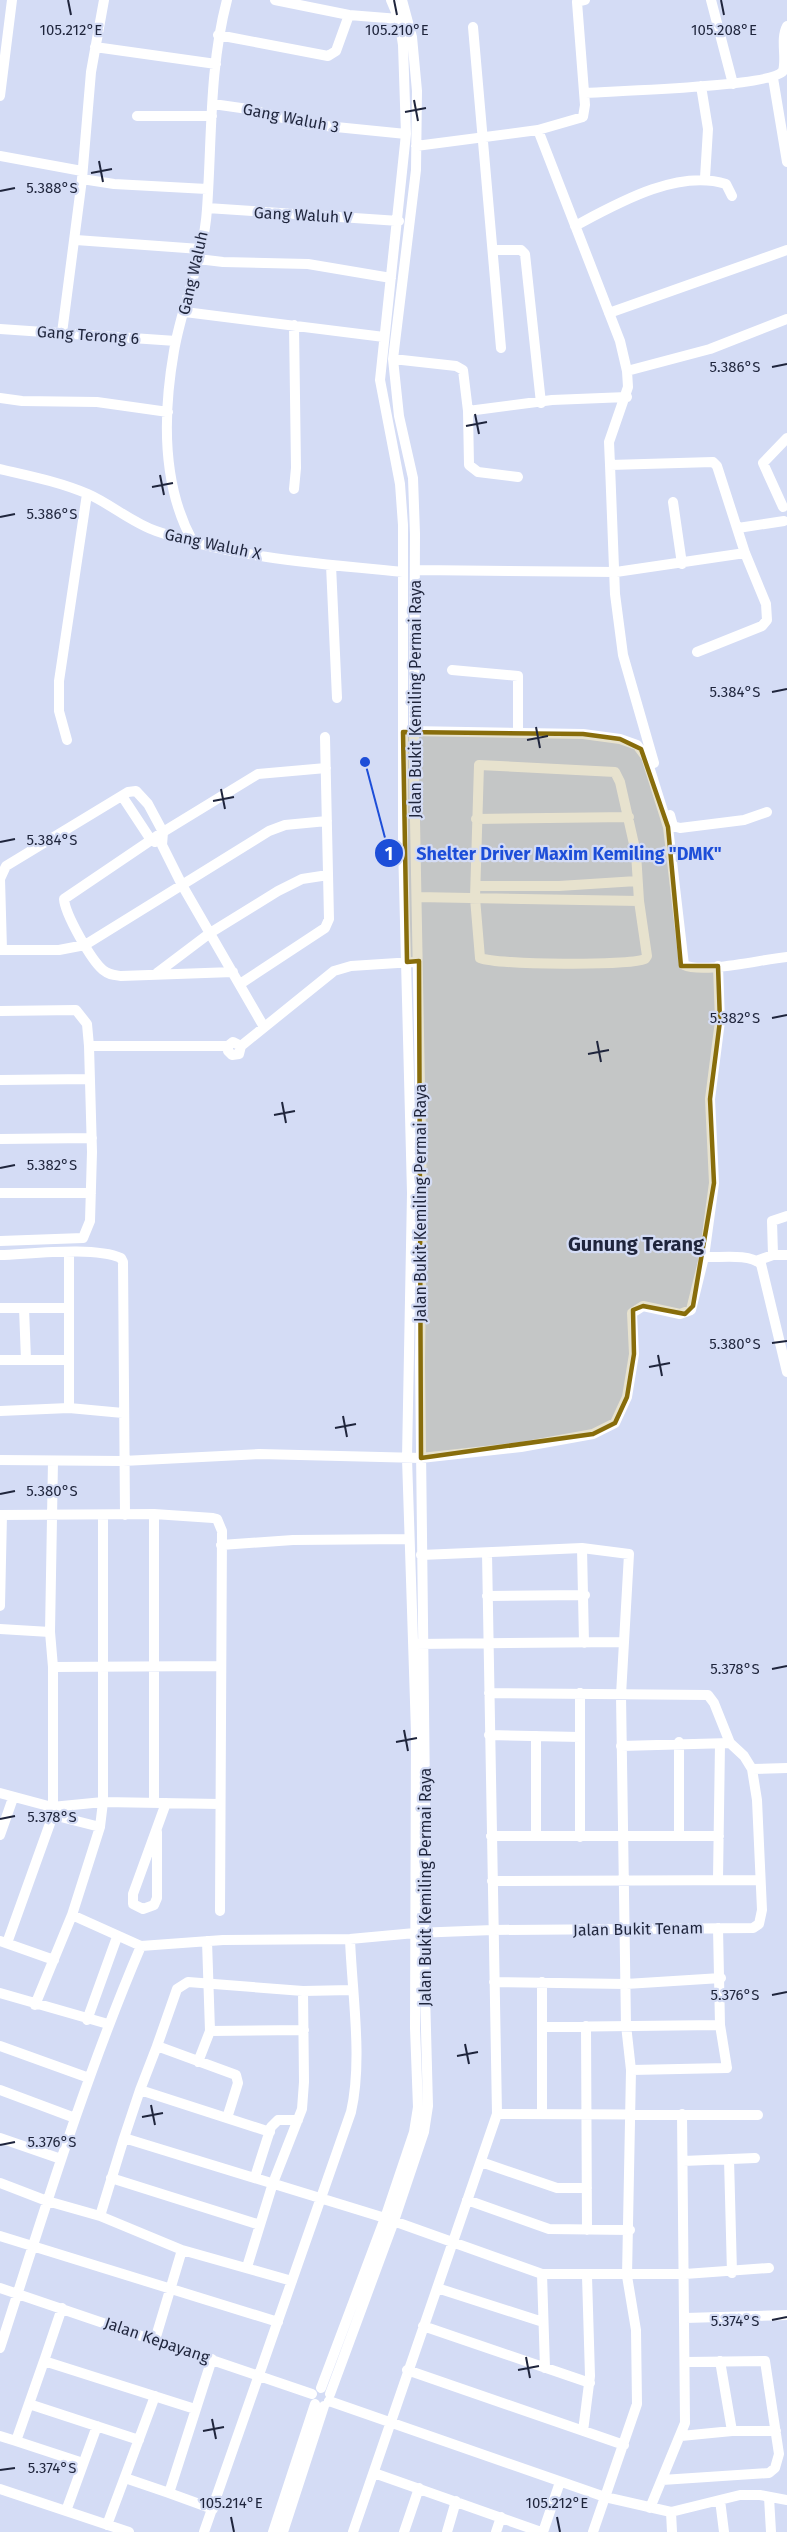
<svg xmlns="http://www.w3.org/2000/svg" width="787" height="2532" viewBox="0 0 787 2532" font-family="'Fira Sans',sans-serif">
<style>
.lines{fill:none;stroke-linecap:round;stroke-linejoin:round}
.minor{stroke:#fff;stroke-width:10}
.marked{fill:#886d0b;fill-opacity:0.2;stroke:#886d0b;stroke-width:4.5;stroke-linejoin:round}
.ticks{fill:none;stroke:#1f253c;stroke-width:2}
.labels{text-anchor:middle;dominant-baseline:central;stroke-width:4.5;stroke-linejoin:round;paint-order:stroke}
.street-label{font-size:16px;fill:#1f253c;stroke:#d4dcf5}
.quarter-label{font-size:20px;font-weight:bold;fill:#1f253c;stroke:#d4dcf5}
.ticks-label{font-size:15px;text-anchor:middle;fill:#1f253c;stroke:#d4dcf5;stroke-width:4.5;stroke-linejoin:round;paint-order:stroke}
.leader{fill:none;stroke:#1d4ed8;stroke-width:2}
.callout-dot{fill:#1d4ed8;stroke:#d4dcf5;stroke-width:2}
.mark-label{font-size:18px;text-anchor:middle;font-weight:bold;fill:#fff}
.callout-label{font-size:18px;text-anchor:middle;font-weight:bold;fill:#1d4ed8;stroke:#d4dcf5;stroke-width:4.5;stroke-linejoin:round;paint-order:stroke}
</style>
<rect width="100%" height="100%" fill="#d4dcf5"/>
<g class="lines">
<path class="minor" d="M 104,0 L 91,72 L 82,179 L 114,184 L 207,189
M 275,0 L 349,15 L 399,19
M 711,0 L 733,84
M 473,27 L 501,348
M 218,35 L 328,56 L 336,51 L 349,15
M 95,47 L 216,64
M 773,78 L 787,162
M 701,86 L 708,129 L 705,178
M 584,93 C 611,91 773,87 783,71 C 787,58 780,39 787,26
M 0,96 L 12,0
M 213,104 L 248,109 L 306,124 L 406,134
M 137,116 L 212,116
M 538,130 L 620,341 L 627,371 L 628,387 L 609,442 L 610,465 L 713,462 L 717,466 L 745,553 L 766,604 L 767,620 L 762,626 L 697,652
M 416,146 L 538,130 L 583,117 L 585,105 L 577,2 L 585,0
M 0,156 L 82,171
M 207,208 L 399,221
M 575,226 C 618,203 677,169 726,184 L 732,196
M 76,240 L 200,249
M 494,250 L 521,250 L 525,254 L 541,403
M 198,259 L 223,262 L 308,264 L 391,278
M 185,312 L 384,337
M 609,313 L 787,250
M 294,325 L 296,468 L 294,489
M 0,329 L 176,341
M 62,333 L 82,179
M 393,359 L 456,366 L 463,370 L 468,411 L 469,465 L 478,472 L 518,477
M 627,371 L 710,349 L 787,319
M 0,398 L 22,401 L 97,402 L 168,412
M 468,411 L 552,400 L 627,397
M 610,465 L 615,594 L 623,655 L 654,763
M 0,469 C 30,476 60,482 88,494 C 111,504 132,523 156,531 C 234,558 321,564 403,572
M 673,502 L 682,564
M 783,507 L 763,463 L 787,438
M 738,528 L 784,521
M 193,542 C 162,486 163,414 174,351 C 182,303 204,258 207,209 C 212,139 209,68 227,0
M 331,565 L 337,698
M 416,570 L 616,572 L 745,553
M 452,670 L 518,676 L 518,732
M 409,731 L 583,734 L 620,739 L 637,745 L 646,757 L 668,827 L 684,965 C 703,974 763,959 787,957
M 67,740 L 59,711 L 59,681 L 87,494
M 479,765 L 615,772 L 620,782 L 636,853 L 639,901 L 647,956 L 645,959 C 628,966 499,965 480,958 L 475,898 Z
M 122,796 L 151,840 L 155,842
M 670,815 L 673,826 L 680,828 L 744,820 L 767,812
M 476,819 L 629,817
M 476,886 L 559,886 L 637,881
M 417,897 L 639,901
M 0,950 L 59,950 L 85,945 L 269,831 L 285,825 L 327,821
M 2,950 L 0,879 L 6,866 L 128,792 L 136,791 L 148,804 L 163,832 L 162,845 L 182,885 L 264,1027
M 718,966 L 720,1021 L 710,1099 L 714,1183 L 704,1257 C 720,1258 748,1253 761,1264 L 787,1372
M 233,972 L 121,976 C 114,975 109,975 103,970 C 91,960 65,914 64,899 L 163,832 L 258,774 L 326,768
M 157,973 L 210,933 L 278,891 L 302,879 L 328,875
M 240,984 L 325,928 L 329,919 L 325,737
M 0,1011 L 76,1010 L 87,1024 L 89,1046 L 92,1152 L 90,1221 L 83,1238 L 0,1241
M 89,1046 L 228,1046
M 241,1046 L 233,1042 L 228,1046 L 228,1051 L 232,1055 L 239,1054 L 241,1046 L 334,971 L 351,966 L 413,962
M 0,1080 L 90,1079
M 0,1139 L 92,1138
M 0,1193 L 91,1193
M 69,1253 L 69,1408
M 0,1255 C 31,1254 94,1246 121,1258 L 123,1262 L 125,1515
M 773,1255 L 772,1221 L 787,1216
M 756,1261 L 773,1255 L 787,1255
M 0,1308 L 68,1308
M 24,1308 L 26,1360
M 0,1360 L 68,1360
M 0,1411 L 69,1408 L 123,1413
M 0,1460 L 123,1461 L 259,1454 L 421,1458 L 521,1447 L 593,1434 L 615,1423 L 627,1397 L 634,1354 L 632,1313 L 643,1306 L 680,1314 L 691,1310 L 704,1257
M 53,1461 L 50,1632 L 53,1667 L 220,1666
M 0,1515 L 154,1514 L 213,1518 L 217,1519 L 222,1531 L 220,1911
M 103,1515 L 103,1802 L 100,1827 L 72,1915 L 141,1946 L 223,1940 L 350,1939 L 415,1933 L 493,1930 L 753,1928 L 759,1924 L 762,1910 L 757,1800 L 752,1769 L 744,1756 L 730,1743
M 221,1545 L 293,1540 L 409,1539
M 582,1548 L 584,1643
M 421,1555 L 582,1548 L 629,1554 L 621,1695 L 626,2025 L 631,2070 L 627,2276 L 636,2330 L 637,2404 L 593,2532
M 487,1596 L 585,1595
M 0,1606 L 2,1515
M 0,1629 L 50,1632
M 416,1644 L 622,1642
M 489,1693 L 708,1695 L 714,1703 L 730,1743 L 621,1746
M 489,1735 L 580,1737
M 679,1742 L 679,1836
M 752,1769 L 787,1768
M 0,1793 L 52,1807 L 103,1802 L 220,1804
M 154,1802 L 154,1514
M 53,1815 L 100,1827
M 157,1832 L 157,1898 L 154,1905 L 143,1909 L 133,1904 L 133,1894 L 166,1803
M 0,1835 L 13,1798
M 491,1836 L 719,1836
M 536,1836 L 536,1736
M 580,1837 L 580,1693
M 718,1879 L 720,1744
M 492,1881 L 760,1880
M 0,1941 L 54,1960
M 207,1941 L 210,2031
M 7,1943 L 53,1815 L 53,1667
M 494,1982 L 626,1984 L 721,1978
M 542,1982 L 542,2114
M 0,1993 L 108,2024
M 35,2005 L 72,1915
M 87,2020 L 117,1937
M 586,2026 L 587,2230
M 544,2027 L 720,2025
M 0,2046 L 89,2078
M 157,2046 L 140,2090 L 270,2132
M 198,2062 L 210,2031 L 304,2030
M 631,2070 L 727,2068 L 720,2025 L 718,1928
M 0,2090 L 75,2118
M 497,2114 L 758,2115
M 227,2118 L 238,2083 L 236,2075 L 157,2046 L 177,1989 L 188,1982 L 303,1991 L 352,1990
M 0,2138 L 61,2159
M 124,2138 L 140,2090
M 729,2159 L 732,2273
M 683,2161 L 755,2158
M 481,2162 L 557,2188 L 587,2188
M 255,2177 L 271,2127 L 278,2120 L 298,2120
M 111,2178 L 260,2225
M 0,2183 L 47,2201 L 100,2216
M 467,2200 L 549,2229 L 630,2230
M 0,2236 L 278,2322
M 247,2267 L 273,2183 L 302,2109 L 304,2082 L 303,1991
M 542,2274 L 545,2368
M 292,2281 L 182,2250 L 100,2216 L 124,2138 L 385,2218 L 542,2274 L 685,2274 L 769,2268
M 0,2288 L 312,2394
M 437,2288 L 543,2322
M 685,2318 L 787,2315
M 423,2326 L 590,2383
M 155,2340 L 182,2250
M 0,2348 C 44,2212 85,2077 141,1946
M 212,2359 L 169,2493 L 213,2509
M 44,2361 L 62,2308
M 720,2361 L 732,2431
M 407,2370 L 624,2445
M 321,2388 L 385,2218 L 414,2132 L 418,2107 L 415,2028 L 416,1732 L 407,1458 L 412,1193 L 403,845 L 403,525 L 400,484 L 380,380 L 406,134 L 403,45 L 399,19 L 391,0
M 330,2394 L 394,2221 L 424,2132 L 428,2106 L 424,1954 L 425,1794 L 420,1363 L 422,1194 L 414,766 L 415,534 L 413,478 L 399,416 L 393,359 L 416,170 L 417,91 L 412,37 L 402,0
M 329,2401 L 605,2497 L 671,2512 L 740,2495 L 760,2495 L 787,2500
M 29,2404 L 139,2440
M 583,2431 L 590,2376 L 587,2276
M 0,2436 L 16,2441
M 681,2436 L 732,2431 L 776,2431
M 83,2463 L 16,2441 L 44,2361 L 195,2409
M 374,2473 L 541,2532
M 125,2478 L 169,2493
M 662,2480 L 769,2473 L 775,2468 L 779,2454 L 765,2361 L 687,2362
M 0,2489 L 129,2532
M 769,2497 L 771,2532
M 720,2500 L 724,2532
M 650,2508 L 685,2423 L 682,2114
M 66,2511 L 97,2426
M 671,2512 L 672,2532
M 107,2525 L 155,2396
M 204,2532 L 351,2112 C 363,2060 352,1993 350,1939
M 273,2532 L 315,2404
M 283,2532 L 324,2406
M 353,2532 L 497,2114 L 487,1553
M 404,2532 L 419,2488
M 447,2532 L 456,2501
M 496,2532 L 501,2517
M 543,2532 L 560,2482"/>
</g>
<path class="marked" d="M 403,732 L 583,734 L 620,739 L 641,749 L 668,827 L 681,966 L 718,966 L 720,1021 L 710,1099 L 714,1183 L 693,1306 L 685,1314 L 643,1306 L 633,1310 L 634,1354 L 627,1397 L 615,1423 L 593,1434 L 421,1458 L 419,961 L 407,962 Z"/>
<path class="ticks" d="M 68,0 L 71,15M 394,0 L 397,15M 721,0 L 724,15M 414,100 L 418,121M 405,112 L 426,108M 99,161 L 103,182M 91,173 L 112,169M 0,191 L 15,188M 772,367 L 787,364M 475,414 L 479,434M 466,426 L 487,422M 160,475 L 164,495M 152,487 L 173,483M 0,517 L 15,514M 772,692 L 787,689M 536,727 L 540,748M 527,740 L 548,736M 221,789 L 225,809M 213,801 L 234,797M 0,842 L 15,839M 772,1018 L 787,1015M 597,1041 L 601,1062M 588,1054 L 609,1050M 282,1102 L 286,1123M 274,1115 L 295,1111M 0,1168 L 15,1165M 772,1343 L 787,1341M 658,1355 L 662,1376M 649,1367 L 670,1363M 343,1416 L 347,1437M 335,1428 L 356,1424M 0,1494 L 15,1491M 772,1669 L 787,1666M 404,1730 L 408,1751M 396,1742 L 417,1738M 0,1819 L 15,1816M 772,1995 L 787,1992M 465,2044 L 469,2064M 457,2056 L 478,2052M 151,2105 L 155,2125M 142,2117 L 163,2113M 0,2145 L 15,2142M 772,2320 L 787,2317M 526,2357 L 530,2378M 518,2370 L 539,2366M 212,2419 L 216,2439M 203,2431 L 224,2427M 0,2470 L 15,2468M 231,2517 L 234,2532M 557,2517 L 560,2532"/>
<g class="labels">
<g class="street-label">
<text transform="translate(291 118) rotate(11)">Gang Waluh 3</text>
<text transform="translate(303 215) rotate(3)">Gang Waluh V</text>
<text transform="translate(193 273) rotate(-77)">Gang Waluh</text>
<text transform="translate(88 335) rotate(4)">Gang Terong 6</text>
<text transform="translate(213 544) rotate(12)">Gang Waluh X</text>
<text transform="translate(415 699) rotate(-90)">Jalan Bukit Kemiling Permai Raya</text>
<text transform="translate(420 1203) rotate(-90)">Jalan Bukit Kemiling Permai Raya</text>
<text transform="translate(425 1887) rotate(-90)">Jalan Bukit Kemiling Permai Raya</text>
<text transform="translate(638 1929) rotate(-1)">Jalan Bukit Tenam</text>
<text transform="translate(157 2340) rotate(19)">Jalan Kepayang</text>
</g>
<g class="quarter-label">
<text x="636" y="1244">Gunung Terang</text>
</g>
</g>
<g class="ticks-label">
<text x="71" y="35">105.212°E</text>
<text x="397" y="35">105.210°E</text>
<text x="724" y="35">105.208°E</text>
<text x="52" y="193">5.388°S</text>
<text x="735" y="372">5.386°S</text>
<text x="52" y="519">5.386°S</text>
<text x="735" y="697">5.384°S</text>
<text x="52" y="845">5.384°S</text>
<text x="735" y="1023">5.382°S</text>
<text x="52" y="1170">5.382°S</text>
<text x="735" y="1349">5.380°S</text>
<text x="52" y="1496">5.380°S</text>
<text x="735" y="1674">5.378°S</text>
<text x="52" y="1822">5.378°S</text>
<text x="735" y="2000">5.376°S</text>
<text x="52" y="2147">5.376°S</text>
<text x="735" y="2326">5.374°S</text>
<text x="52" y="2473">5.374°S</text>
<text x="231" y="2508">105.214°E</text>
<text x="557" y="2508">105.212°E</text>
</g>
<path class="leader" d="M365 762L389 853"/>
<g class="callout-dot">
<circle cx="365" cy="762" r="6"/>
<circle cx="389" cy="853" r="15"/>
</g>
<g class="mark-label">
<text x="389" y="860">1</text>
</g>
<g class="callout-label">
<text x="569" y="860">Shelter Driver Maxim Kemiling "DMK"</text>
</g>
</svg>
